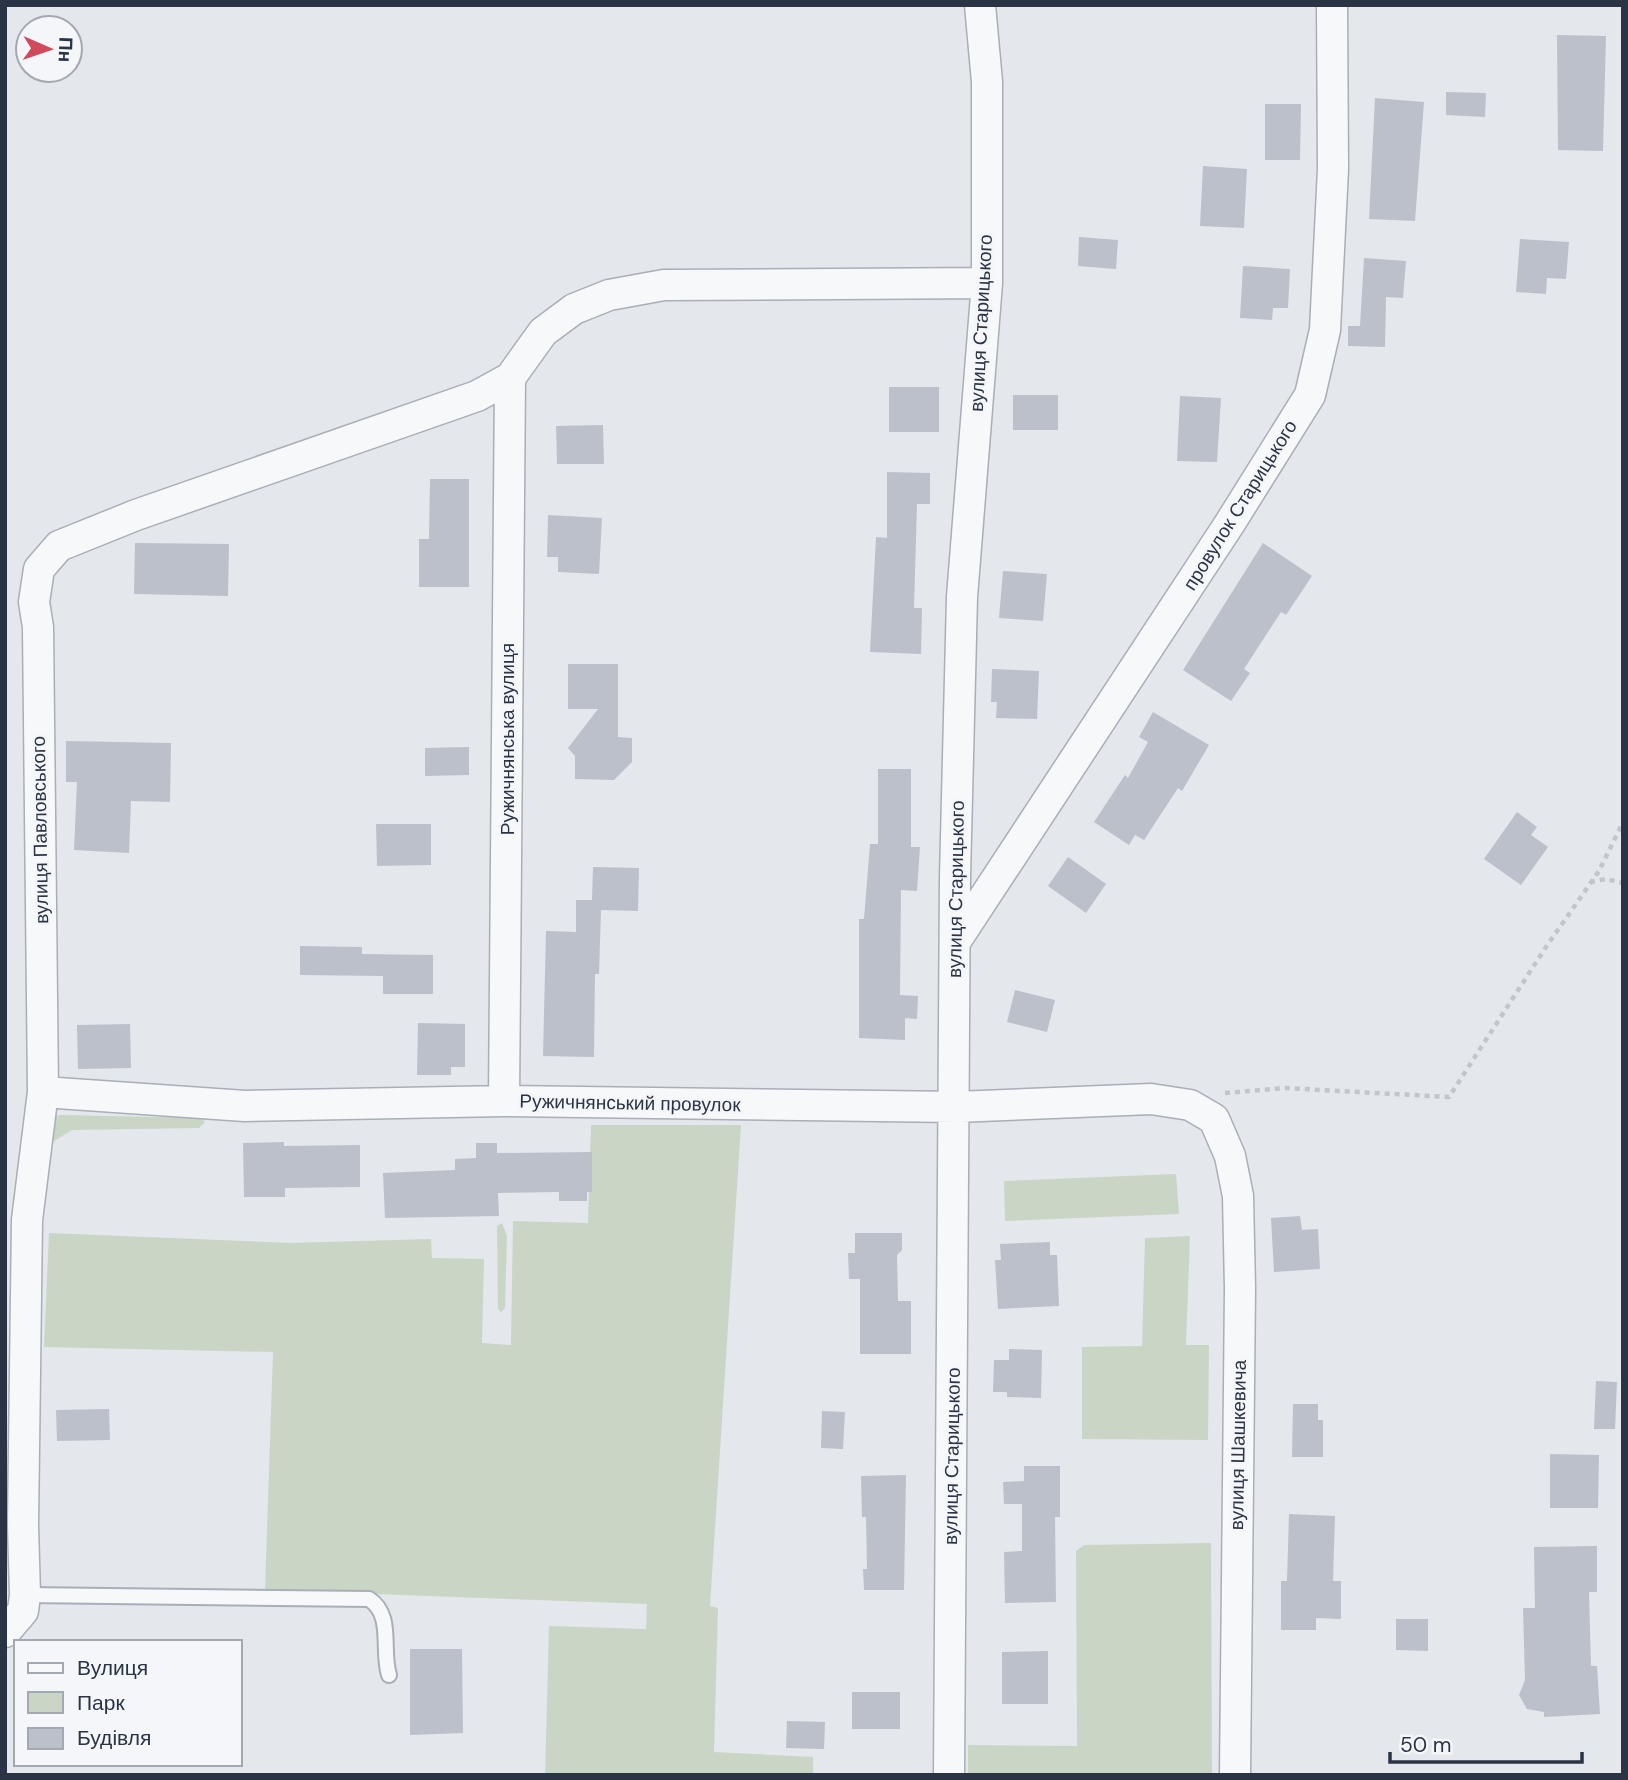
<svg xmlns="http://www.w3.org/2000/svg" width="1628" height="1780" viewBox="0 0 1628 1780" font-family="'DM Sans',sans-serif">
<style>
.green{fill:#c9d6c5}
.building{fill:#bbc0ca}
.lines{fill:none;stroke-linecap:round;stroke-linejoin:round}
.service-casing{stroke:#a9aeb7;stroke-width:18}
.minor-casing{stroke:#a9aeb7;stroke-width:33}
.path{stroke:#c2c5cb;stroke-width:4.5;stroke-dasharray:5 5;stroke-linecap:butt}
.service{stroke:#f7f8fa;stroke-width:14}
.minor{stroke:#f7f8fa;stroke-width:30}
.labels{text-anchor:middle;dominant-baseline:central;stroke-width:6;stroke-linejoin:round;paint-order:stroke}
.street-label{font-size:19px;fill:#2b3445;stroke:#f4f6f9}
</style>
<rect width="100%" height="100%" fill="#e4e7ec"/>
<path class="green" d="M 61,1115 L 201,1118 L 205,1122 L 199,1128 L 72,1130 L 51,1143 L 52,1117 Z
M 591,1125 L 741,1125 L 710,1606 L 718,1608 L 714,1752 L 813,1757 L 813,1775 L 545,1775 L 549,1626 L 646,1629 L 647,1604 L 265,1590 L 273,1352 L 44,1347 L 49,1233 L 290,1243 L 431,1239 L 432,1258 L 484,1259 L 482,1343 L 511,1345 L 513,1221 L 588,1223 Z
M 1176,1174 L 1179,1214 L 1005,1221 L 1004,1181 Z
M 502,1223 L 507,1236 L 505,1308 L 501,1312 L 498,1309 L 497,1226 Z
M 1190,1236 L 1186,1345 L 1209,1345 L 1208,1440 L 1082,1439 L 1082,1347 L 1142,1346 L 1145,1238 Z
M 1211,1543 L 1212,1775 L 968,1775 L 968,1745 L 1077,1746 L 1076,1551 L 1084,1545 Z"/>
<path class="building" d="M 1557,35 L 1606,36 L 1603,151 L 1558,150 Z
M 1446,92 L 1486,93 L 1485,117 L 1446,115 Z
M 1375,98 L 1424,102 L 1415,221 L 1369,219 Z
M 1265,104 L 1301,104 L 1300,160 L 1265,160 Z
M 1203,166 L 1247,169 L 1244,228 L 1200,226 Z
M 1079,237 L 1118,240 L 1116,269 L 1078,266 Z
M 1520,239 L 1569,242 L 1566,279 L 1547,278 L 1546,294 L 1516,292 Z
M 1364,258 L 1406,261 L 1403,298 L 1386,297 L 1385,347 L 1348,346 L 1348,326 L 1360,326 Z
M 1243,266 L 1290,269 L 1288,308 L 1273,308 L 1272,320 L 1240,318 Z
M 889,387 L 939,387 L 939,432 L 889,432 Z
M 1013,395 L 1058,395 L 1058,430 L 1013,430 Z
M 1180,396 L 1221,398 L 1217,462 L 1177,461 Z
M 603,425 L 604,464 L 557,464 L 556,426 Z
M 887,472 L 930,473 L 930,504 L 917,504 L 914,608 L 922,608 L 921,654 L 870,652 L 876,537 L 887,538 Z
M 430,479 L 469,479 L 469,587 L 419,587 L 419,539 L 429,539 Z
M 548,515 L 602,518 L 599,574 L 558,572 L 558,557 L 547,557 Z
M 135,543 L 229,544 L 228,596 L 134,594 Z
M 1263,543 L 1312,576 L 1286,615 L 1281,612 L 1244,669 L 1250,673 L 1231,701 L 1183,670 Z
M 1003,571 L 1047,574 L 1043,621 L 999,618 Z
M 568,664 L 618,664 L 618,737 L 632,738 L 632,762 L 614,780 L 575,779 L 575,756 L 568,748 L 598,709 L 568,709 Z
M 992,669 L 1039,671 L 1037,719 L 996,718 L 997,702 L 991,702 Z
M 1153,712 L 1209,745 L 1182,791 L 1178,788 L 1144,840 L 1135,835 L 1129,845 L 1094,822 L 1125,775 L 1128,778 L 1148,742 L 1139,737 Z
M 66,741 L 171,743 L 170,802 L 131,801 L 129,853 L 74,850 L 77,782 L 66,782 Z
M 469,747 L 469,775 L 425,776 L 425,748 Z
M 878,769 L 911,769 L 911,847 L 920,847 L 917,891 L 901,890 L 900,995 L 918,996 L 917,1019 L 905,1018 L 905,1040 L 859,1038 L 859,919 L 864,919 L 870,844 L 878,844 Z
M 1517,812 L 1537,827 L 1531,835 L 1548,847 L 1521,885 L 1484,859 Z
M 376,824 L 431,824 L 431,865 L 377,866 Z
M 1068,857 L 1106,884 L 1086,913 L 1048,886 Z
M 593,867 L 639,868 L 638,911 L 601,910 L 599,974 L 595,974 L 594,1057 L 543,1056 L 546,931 L 576,932 L 576,900 L 592,900 Z
M 300,946 L 362,947 L 362,954 L 433,955 L 433,994 L 383,994 L 383,976 L 300,975 Z
M 1015,990 L 1055,1000 L 1047,1032 L 1007,1022 Z
M 418,1023 L 465,1024 L 465,1067 L 451,1067 L 451,1075 L 417,1075 Z
M 130,1024 L 131,1068 L 78,1069 L 77,1025 Z
M 284,1142 L 284,1146 L 360,1145 L 360,1187 L 285,1188 L 285,1197 L 244,1197 L 243,1143 Z
M 476,1143 L 497,1143 L 497,1153 L 592,1152 L 592,1192 L 587,1192 L 587,1201 L 559,1201 L 559,1192 L 498,1193 L 499,1216 L 385,1218 L 383,1173 L 455,1170 L 455,1159 L 476,1158 Z
M 1300,1216 L 1302,1230 L 1318,1229 L 1320,1269 L 1274,1272 L 1271,1218 Z
M 855,1233 L 902,1233 L 902,1250 L 897,1255 L 898,1301 L 911,1301 L 911,1354 L 860,1354 L 860,1279 L 849,1279 L 848,1253 L 855,1253 Z
M 1050,1242 L 1050,1255 L 1057,1255 L 1059,1306 L 998,1309 L 995,1260 L 1001,1260 L 1000,1244 Z
M 1009,1349 L 1042,1350 L 1041,1398 L 1007,1397 L 1007,1392 L 993,1392 L 994,1360 L 1009,1360 Z
M 1596,1381 L 1617,1382 L 1615,1429 L 1594,1429 Z
M 1293,1404 L 1318,1404 L 1318,1420 L 1323,1420 L 1323,1457 L 1292,1457 Z
M 109,1409 L 110,1440 L 57,1441 L 56,1410 Z
M 822,1411 L 845,1412 L 843,1449 L 821,1448 Z
M 1550,1454 L 1599,1455 L 1598,1508 L 1550,1508 Z
M 1024,1466 L 1060,1466 L 1060,1517 L 1055,1517 L 1056,1602 L 1005,1603 L 1004,1552 L 1022,1551 L 1022,1504 L 1004,1504 L 1003,1482 L 1024,1481 Z
M 906,1475 L 904,1590 L 864,1590 L 863,1569 L 867,1569 L 866,1517 L 862,1517 L 861,1476 Z
M 1289,1514 L 1335,1516 L 1333,1581 L 1341,1581 L 1341,1619 L 1316,1618 L 1316,1630 L 1281,1630 L 1281,1581 L 1287,1581 Z
M 1597,1546 L 1597,1592 L 1589,1592 L 1591,1666 L 1597,1666 L 1600,1714 L 1544,1717 L 1544,1712 L 1527,1709 L 1519,1695 L 1525,1680 L 1523,1608 L 1535,1608 L 1534,1547 Z
M 1396,1619 L 1428,1619 L 1428,1651 L 1396,1650 Z
M 410,1649 L 462,1649 L 463,1733 L 410,1735 Z
M 1048,1651 L 1048,1704 L 1002,1704 L 1002,1652 Z
M 852,1692 L 900,1692 L 900,1729 L 852,1729 Z
M 787,1721 L 825,1722 L 824,1749 L 786,1748 Z"/>
<g class="lines">
<defs>
<path id="service" d="M 25,1595 L 369,1599 C 394,1615 381,1650 389,1675"/>
<path id="minor" d="M 955,942 L 1230,523 L 1310,395 L 1325,330 L 1333,169 L 1332,5
M 43,1092 L 245,1106 L 504,1101 L 956,1107 L 1151,1099 L 1190,1105 L 1214,1119 L 1230,1156 L 1238,1196 L 1240,1288 L 1235,1775
M 504,1101 L 510,378
M 5,1632 L 23,1611 L 25,1595 L 23,1525 L 27,1220 L 43,1092 L 38,627 L 34,602 L 39,569 L 59,546 L 136,515 L 477,396 L 510,378 L 543,332 L 574,309 L 609,295 L 664,285 L 987,283
M 949,1775 L 955,877 L 962,597 L 987,283 L 987,82 L 980,5"/>
</defs>
<use href="#service" class="service-casing"/>
<use href="#minor" class="minor-casing"/>
<path class="path" d="M 1590,882 L 1606,879 L 1623,883
M 1225,1093 L 1285,1088 L 1449,1097 L 1546,947 L 1599,871 L 1623,822"/>
<use href="#service" class="service"/>
<use href="#minor" class="minor"/>
</g>
<g class="labels">
<g class="street-label">
<text transform="translate(981 323) rotate(-87)">вулиця Старицького</text>
<text transform="translate(1240 505) rotate(-58)">провулок Старицького</text>
<text transform="translate(507 739) rotate(-90)">Ружичнянська вулиця</text>
<text transform="translate(40 830) rotate(-91)">вулиця Павловського</text>
<text transform="translate(956 889) rotate(-89)">вулиця Старицького</text>
<text transform="translate(630 1103) rotate(1)">Ружичнянський провулок</text>
<text transform="translate(1238 1445) rotate(-89)">вулиця Шашкевича</text>
<text transform="translate(952 1456) rotate(-89)">вулиця Старицького</text>
</g>
</g>
<rect width="1628" height="1780" fill="none" stroke="#2b3445" stroke-width="14"/>
<rect x="14" y="1640" width="228" height="126" fill="#f4f6f9" stroke="#a4a8b1" stroke-width="2"/>
<rect x="28" y="1663" width="35" height="10" fill="#f7f8fa" stroke="#a4a8b1" stroke-width="2"/>
<text x="77" y="1675" font-size="21" fill="#2b3445">Вулиця</text>
<rect x="28" y="1692" width="35" height="21" fill="#c9d6c5" stroke="#a4a8b1" stroke-width="2"/>
<text x="77" y="1710" font-size="21" fill="#2b3445">Парк</text>
<rect x="28" y="1728" width="35" height="21" fill="#bbc0ca" stroke="#a4a8b1" stroke-width="2"/>
<text x="77" y="1745" font-size="21" fill="#2b3445">Будівля</text>
<g transform="translate(49 49) rotate(92)"><circle r="33" fill="#f4f6f9" stroke="#a4a8b1" stroke-width="2"/>
<path d="M0-5L12 26L0 18L-12 26Z" fill="#d1495b"/>
<text y="-10" font-size="19" font-weight="bold" text-anchor="middle" fill="#2b3445">Пн</text>
</g>
<path d="M1390 1752v10h192v-10" fill="none" stroke="#2b3445" stroke-width="3.5"/>
<text x="1400" y="1752" font-size="21" fill="#2b3445" stroke="#f4f6f9" stroke-width="5" paint-order="stroke">50 m</text>
</svg>
